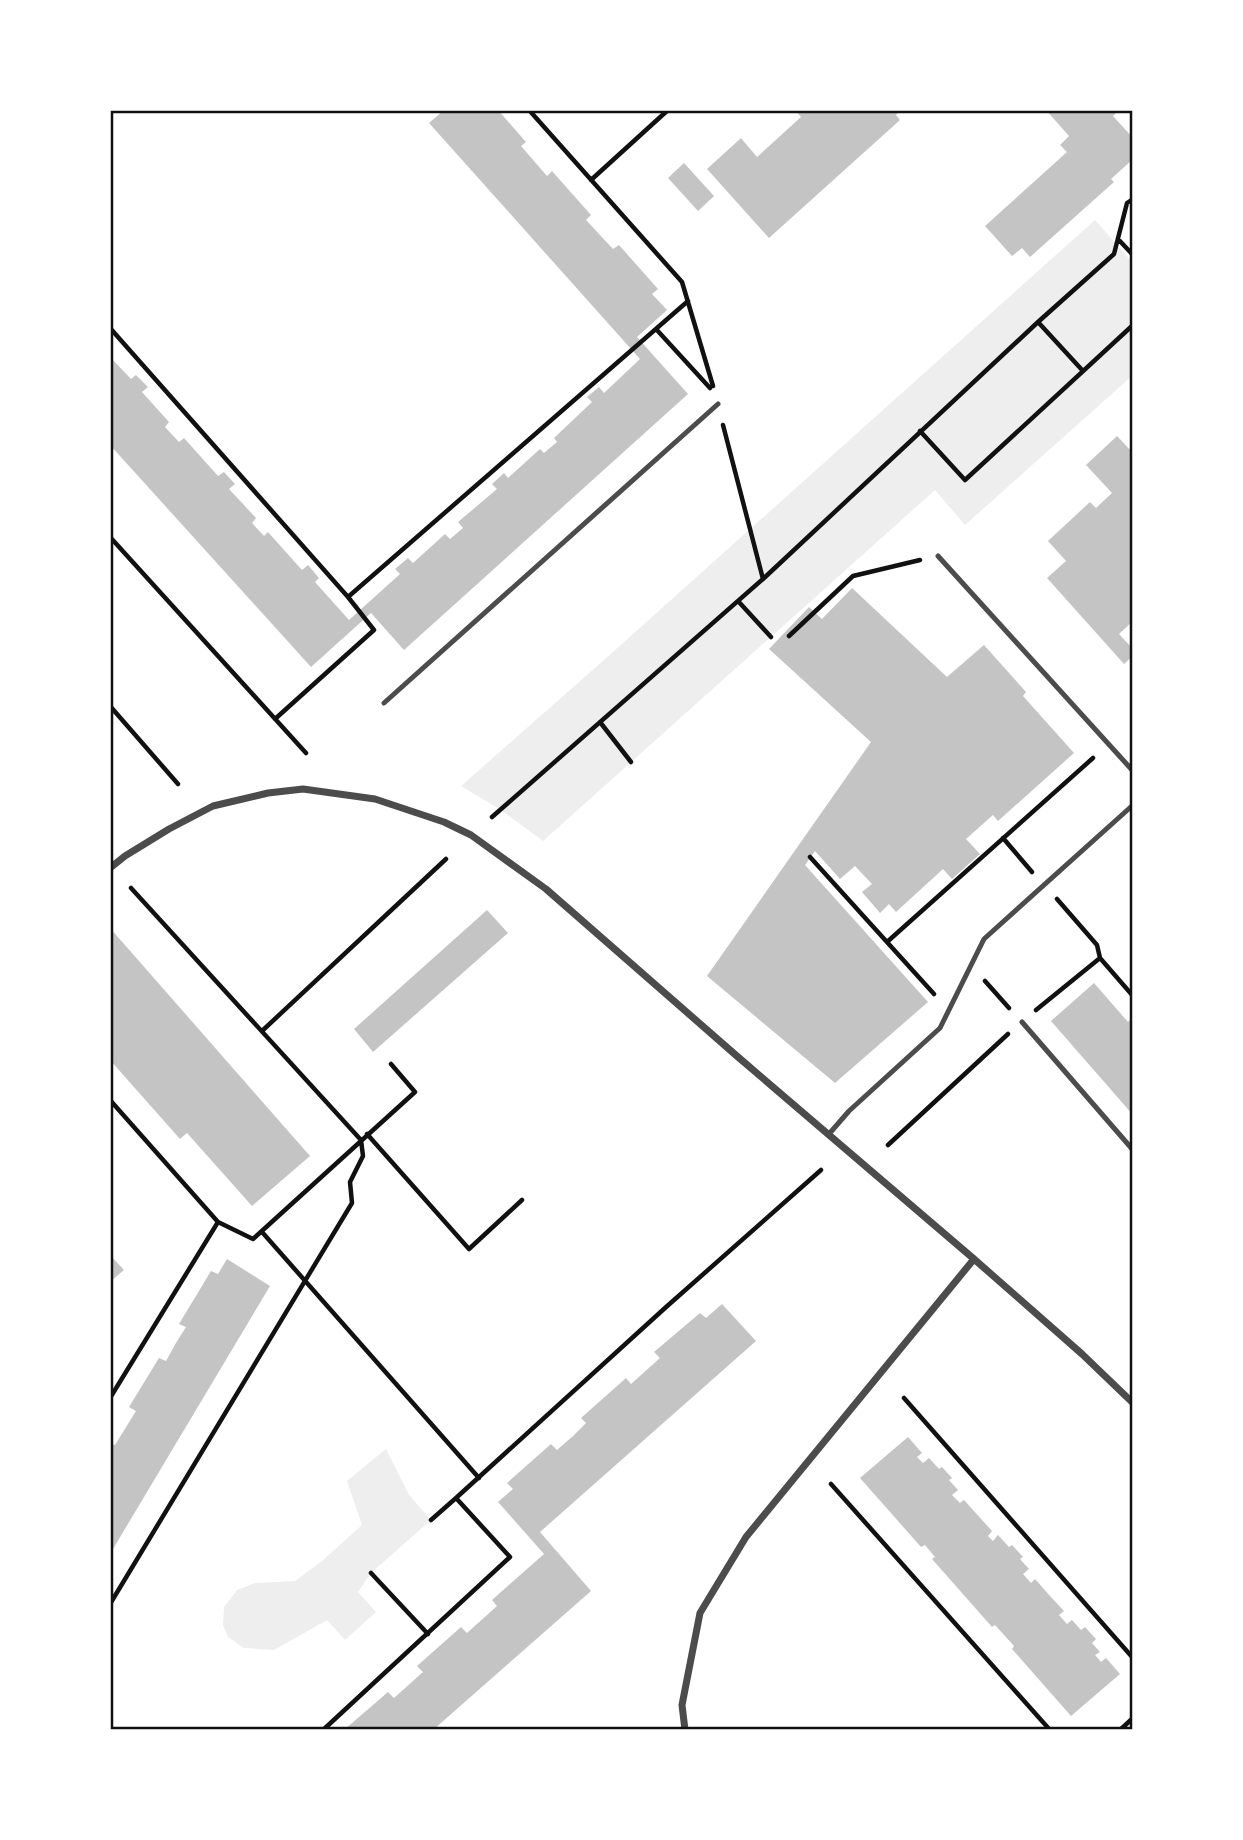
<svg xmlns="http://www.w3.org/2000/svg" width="1243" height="1840" viewBox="0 0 1243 1840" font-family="Ubuntu,sans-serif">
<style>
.green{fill:#eee}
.building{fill:#c4c4c4}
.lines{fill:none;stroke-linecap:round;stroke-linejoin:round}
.path{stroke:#111;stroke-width:4.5}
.service{stroke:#4c4c4c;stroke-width:5}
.minor{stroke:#4c4c4c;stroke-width:7}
.neatline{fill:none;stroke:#111;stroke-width:2.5}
</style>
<rect width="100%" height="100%" fill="#fff"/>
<path class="green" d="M 1095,220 L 1133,263 L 1133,375 L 965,525 L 935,490 L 543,841 L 501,810 L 461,786 L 604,660 Z
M 386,1449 L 409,1495 L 431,1520 L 371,1573 L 358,1592 L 376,1612 L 345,1640 L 327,1620 L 274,1650 L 244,1648 L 228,1637 L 223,1625 L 224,1607 L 237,1590 L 255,1583 L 295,1581 L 322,1561 L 362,1525 L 347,1481 Z"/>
<path class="building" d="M 444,110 L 498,110 L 526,142 L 521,146 L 547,176 L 552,171 L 591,215 L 586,220 L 613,249 L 619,245 L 658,289 L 652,294 L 667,310 L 637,337 L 688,394 L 404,650 L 371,613 L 311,667 L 110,445 L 110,357 L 131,379 L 136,375 L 148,387 L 142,392 L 169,422 L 165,427 L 179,442 L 184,438 L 218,476 L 224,472 L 235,484 L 229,489 L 256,518 L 252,523 L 264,536 L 268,532 L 302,570 L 308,565 L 319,578 L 315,582 L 349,620 L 400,574 L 395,569 L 408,558 L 413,563 L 445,534 L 450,539 L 463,528 L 458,522 L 497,489 L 492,484 L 504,473 L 508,478 L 540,449 L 544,453 L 557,442 L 554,438 L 592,402 L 587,397 L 599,387 L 604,393 L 640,359 L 429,123 Z
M 795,110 L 901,110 L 896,115 L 900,120 L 769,238 L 707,169 L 741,138 L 757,157 L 801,117 Z
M 1046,110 L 1115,110 L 1117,112 L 1113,116 L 1133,138 L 1133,159 L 1111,179 L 1114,182 L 1030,257 L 1022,248 L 1012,256 L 985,226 L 1067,152 L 1060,145 L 1069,136 Z
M 684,163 L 714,196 L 698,211 L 668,178 Z
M 1117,436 L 1133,453 L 1133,621 L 1119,634 L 1133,649 L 1133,656 L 1124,664 L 1047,578 L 1066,561 L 1048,541 L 1090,502 L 1096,508 L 1112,493 L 1086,465 Z
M 852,588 L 947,677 L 984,645 L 1026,692 L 1023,696 L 1074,753 L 998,821 L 993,815 L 966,839 L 980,854 L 952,879 L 943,869 L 896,912 L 889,904 L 880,913 L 862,892 L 872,884 L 855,866 L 840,879 L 815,851 L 805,865 L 928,1002 L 835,1083 L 707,976 L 871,742 L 769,649 L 809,607 L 822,619 Z
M 487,910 L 508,933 L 373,1052 L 354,1029 Z
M 110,928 L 310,1156 L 252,1206 L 187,1133 L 180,1139 L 110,1060 Z
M 1094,983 L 1128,1022 L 1133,1017 L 1133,1115 L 1051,1021 Z
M 110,1255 L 124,1270 L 110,1282 Z
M 227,1259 L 270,1286 L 110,1554 L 110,1443 L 115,1445 L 136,1411 L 129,1407 L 159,1358 L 166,1361 L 176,1343 L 186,1327 L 179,1324 L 211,1271 L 218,1274 Z
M 722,1304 L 756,1341 L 540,1532 L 591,1591 L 433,1730 L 344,1730 L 388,1692 L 394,1698 L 423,1672 L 417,1666 L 461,1627 L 467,1633 L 497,1606 L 492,1600 L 544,1554 L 498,1502 L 513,1489 L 507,1483 L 551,1444 L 557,1450 L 573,1436 L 586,1423 L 581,1418 L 626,1378 L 631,1384 L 660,1358 L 654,1352 L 700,1313 L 706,1318 Z
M 908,1437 L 922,1453 L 917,1457 L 923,1463 L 929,1458 L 939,1469 L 942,1467 L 952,1478 L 949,1480 L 958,1490 L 952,1495 L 960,1503 L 964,1500 L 992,1531 L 988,1536 L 993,1541 L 998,1535 L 1009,1547 L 1012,1545 L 1023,1557 L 1020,1559 L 1029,1569 L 1023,1574 L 1031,1583 L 1035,1579 L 1050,1596 L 1064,1611 L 1059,1615 L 1067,1624 L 1072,1620 L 1081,1630 L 1085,1627 L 1096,1639 L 1092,1643 L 1100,1652 L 1095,1655 L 1101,1662 L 1106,1658 L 1120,1674 L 1071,1716 L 1012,1649 L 1014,1646 L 1004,1635 L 995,1625 L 992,1627 L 932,1559 L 935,1557 L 925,1545 L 921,1547 L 860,1478 Z"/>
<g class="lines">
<path class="path" d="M 529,110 L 682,282 L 713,386
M 591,180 L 668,110
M 1118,239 L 1133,255
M 1038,322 L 1083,371
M 110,328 L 348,597
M 656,329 L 710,388
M 723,425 L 763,579
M 920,431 L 965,480 L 1133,325
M 110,537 L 306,753
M 738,601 L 771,637
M 789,636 L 853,576 L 920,560
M 110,706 L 178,784
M 275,719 L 374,630 L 348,597 L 688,301
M 600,722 L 631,762
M 492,817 L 763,579 L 1038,322 L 1114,254 L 1127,203 L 1133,199
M 1003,838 L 1032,872
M 810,857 L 934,994
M 1057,899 L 1097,945 L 1100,958
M 887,942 L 1093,758
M 985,981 L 1009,1008
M 1036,1010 L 1100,958 L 1133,996
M 262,1031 L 446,859
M 110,1100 L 218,1222
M 367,1134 L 469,1249 L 522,1200
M 888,1145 L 1008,1034
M 262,1232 L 479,1478
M 110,1398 L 218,1222 L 253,1239 L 415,1092 L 391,1064
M 904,1398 L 1133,1658
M 831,1484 L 1050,1730
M 431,1520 L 456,1498
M 371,1573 L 428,1634
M 110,1604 L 352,1203 L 350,1182 L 363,1156 L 361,1140 L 131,888
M 323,1730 L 510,1557 L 456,1498 L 665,1308 L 821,1170
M 1120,1730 L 1133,1718"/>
<path class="service" d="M 938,556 L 1133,771
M 384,703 L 718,404
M 1022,1022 L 1133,1150
M 829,1134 L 849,1111 L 940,1028 L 984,939 L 1133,805"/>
<path class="minor" d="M 110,868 L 125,856 L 169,829 L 213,806 L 268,793 L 303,789 L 375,799 L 444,822 L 471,835 L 546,889 L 738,1057 L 974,1259 L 1082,1354 L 1133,1403
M 685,1730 L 682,1705 L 700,1613 L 746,1537 L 974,1259"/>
</g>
<rect width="1243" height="1840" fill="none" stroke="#ffffff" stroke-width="224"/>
<rect x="112" y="112" width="1019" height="1616" class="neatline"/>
</svg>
